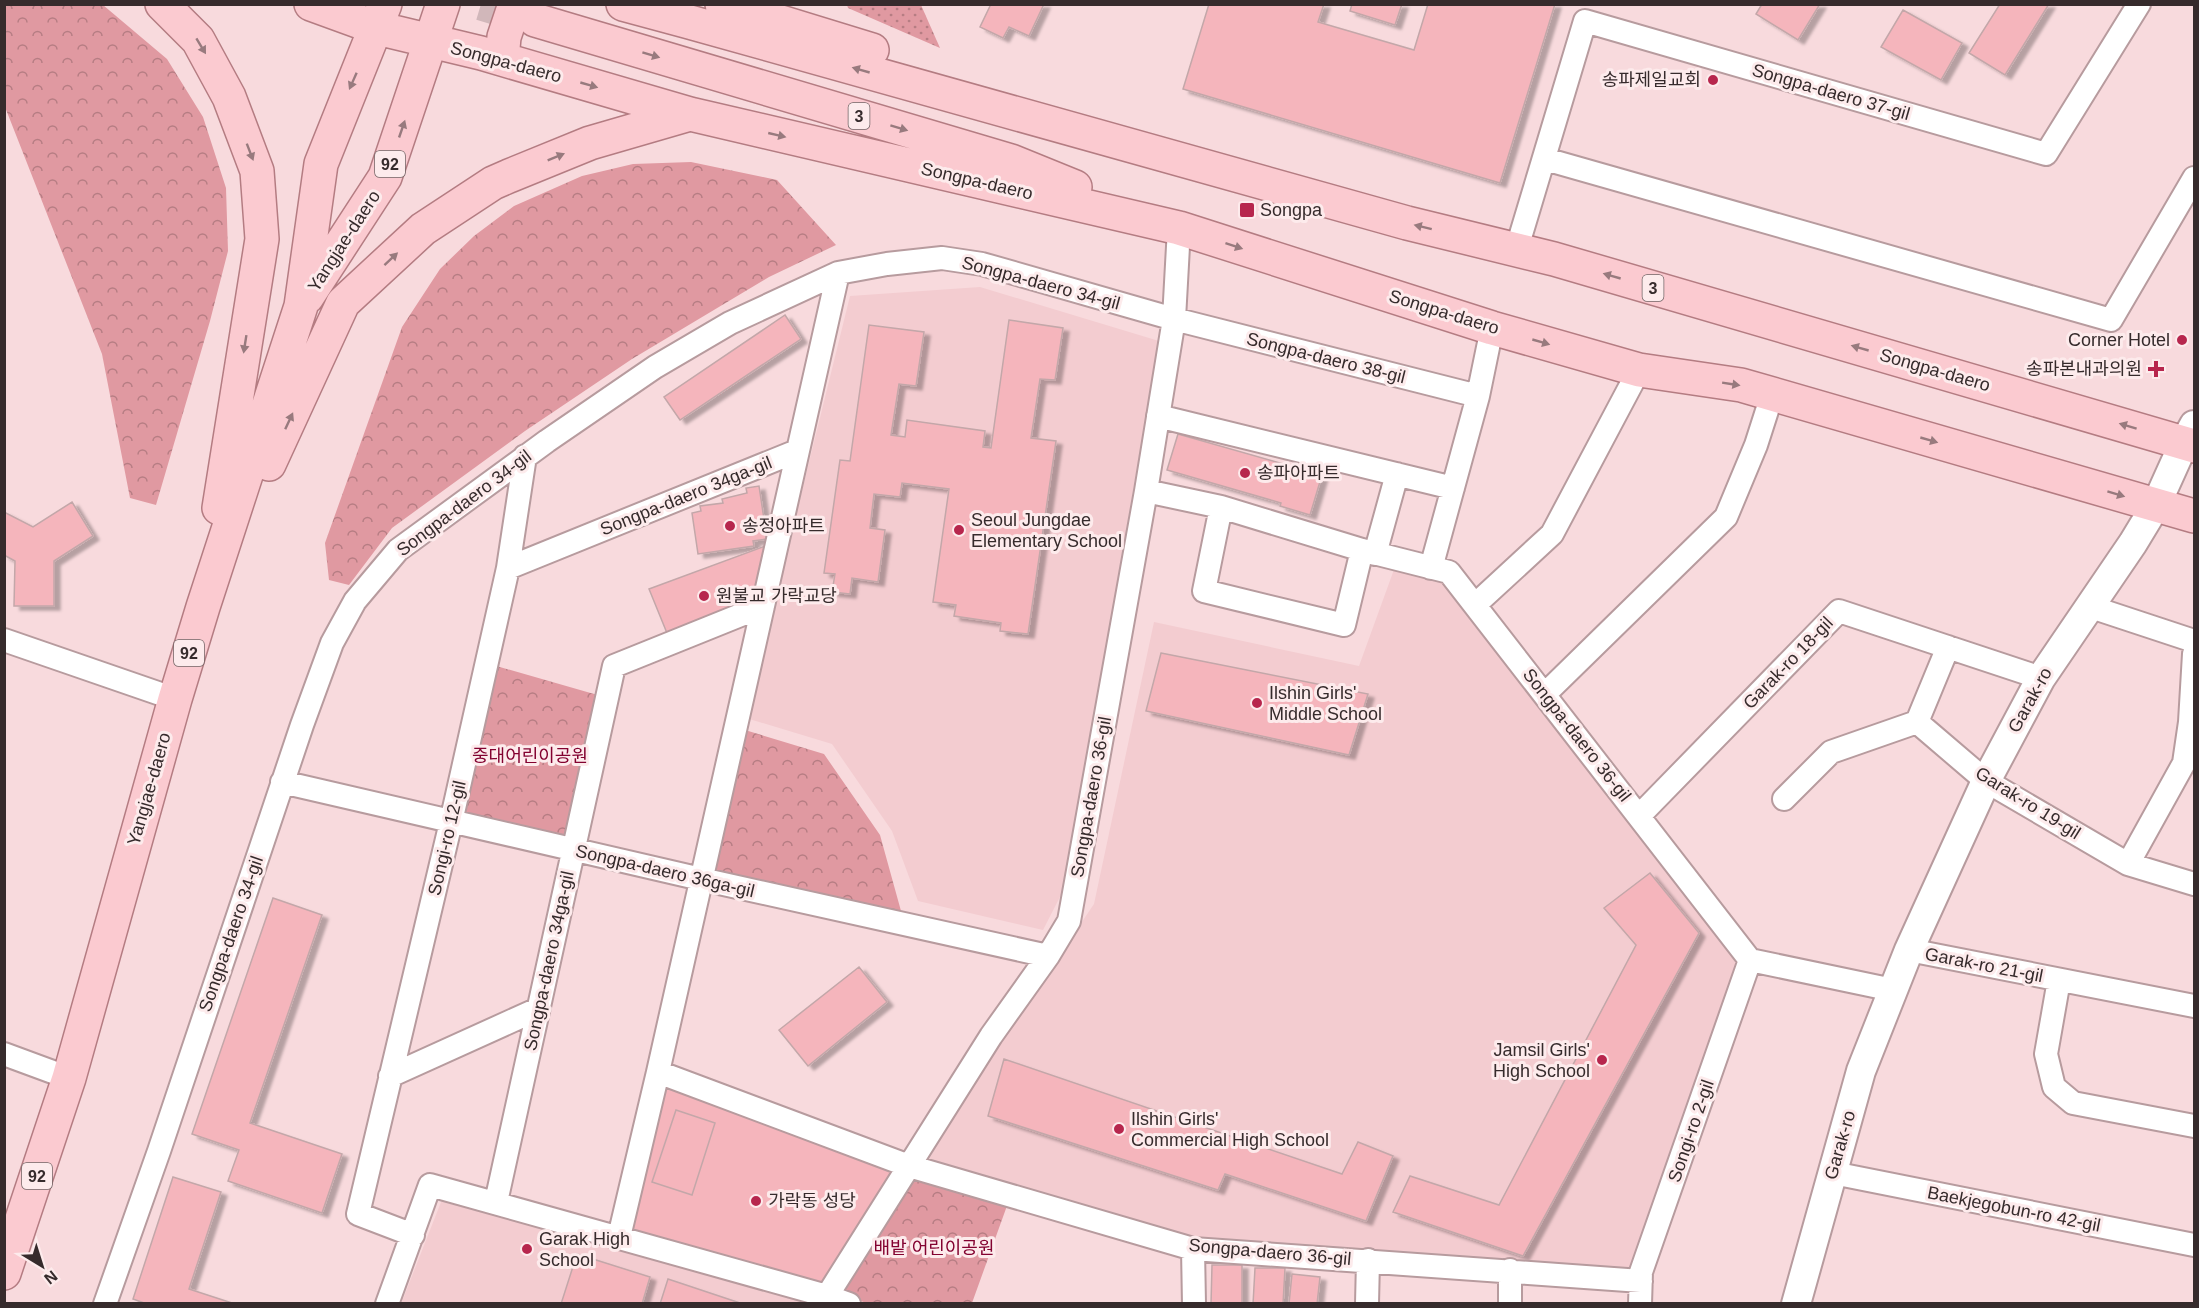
<svg xmlns="http://www.w3.org/2000/svg" width="2199" height="1308" viewBox="0 0 2199 1308" font-family="Arial,'Noto Sans KR',sans-serif">
<style>
.built{fill:#f3ccd0}
.park{fill:url(#park-crowns)}
.garden{fill:url(#garden-dots)}
.building{fill:#f5b5bc;stroke:#c3a7a9;stroke-width:1.5;filter:url(#shadow)}
.lines{fill:none;stroke-linecap:round;stroke-linejoin:round}
.primary-tunnel{stroke:#d1b7ba;stroke-width:33;stroke-dasharray:33 16;stroke-linecap:butt}
.minor-casing{stroke:#b79b9e;stroke-width:26}
.tertiary-casing{stroke:#b79b9e;stroke-width:32}
.primary-casing{stroke:#b47c82;stroke-width:36}
.minor{stroke:#fff;stroke-width:22}
.tertiary{stroke:#fff;stroke-width:28}
.primary{stroke:#fbcad0;stroke-width:33}
.oneway{fill:#987a7e}
.poi-dot{fill:#b7264d;stroke:#fdebec;stroke-width:2}
.labels{text-anchor:middle;dominant-baseline:central;stroke-width:6;stroke-linejoin:round;paint-order:stroke}
.shield{fill:#fdebec;stroke:#726566;stroke-width:1.5}
.shield-label{font-size:16px;font-weight:bold;fill:#362b2c}
.street-label{font-size:18px;fill:#362b2c;stroke:#fdebec}
.poi-label{font-size:18px;fill:#362b2c;stroke:#fdebec;text-anchor:start}
.park-label{font-size:18px;fill:#830230;stroke:#fdebec}
</style>
<defs>
<pattern id="park-crowns" width="20" height="18" patternUnits="userSpaceOnUse" patternTransform="scale(1.5)"><rect width="20" height="18" fill="#e099a1"/><path d="M2 6a3 3 0 1 1 6 0M12 15a3 3 0 1 1 6 0" fill="none" stroke="#b67d83"/></pattern>
<pattern id="garden-dots" width="8" height="8" patternUnits="userSpaceOnUse" patternTransform="scale(1.5)"><rect width="8" height="8" fill="#e099a1"/><path d="M2 2h.1M6 6h.1" fill="none" stroke="#b67d83" stroke-width="1.8" stroke-linecap="round"/></pattern>
<filter id="shadow"><feDropShadow dx="6" dy="4" stdDeviation="1.5" flood-color="#0004"/></filter>
</defs>
<rect width="100%" height="100%" fill="#f8dadd"/>
<path class="built" d="M 980,287 L 1159,341 L 1064,889 L 1043,930 L 918,901 L 892,831 L 832,744 L 746,718 L 850,296 Z
M 1396,564 L 1441,573 L 1742,961 L 1634,1272 L 1194,1243 L 920,1161 L 1094,904 L 1154,622 L 1359,666 Z
M 443,1197 L 820,1304 L 401,1304 Z"/>
<path class="park" d="M 103,5 L 167,59 L 203,117 L 226,188 L 228,251 L 210,321 L 156,505 L 130,498 L 102,354 L 5,107 L 5,5 Z
M 691,162 L 777,180 L 836,245 L 769,277 L 632,359 L 525,431 L 392,528 L 349,585 L 329,580 L 325,543 L 402,327 L 440,269 L 474,236 L 514,206 L 582,176 L 633,164 Z
M 493,665 L 601,696 L 569,841 L 459,817 Z
M 745,730 L 824,754 L 880,835 L 901,911 L 715,871 Z
M 917,1176 L 1008,1203 L 972,1303 L 867,1303 L 837,1294 Z"/>
<path class="garden" d="M 847,5 L 921,5 L 940,48 L 848,8 Z"/>
<path class="building" d="M 991,4 L 1044,4 L 1029,36 L 1009,27 L 1003,38 L 980,27 Z
M 1209,4 L 1324,4 L 1318,22 L 1414,50 L 1428,4 L 1555,4 L 1500,183 L 1183,89 Z
M 1352,4 L 1402,4 L 1395,25 L 1350,11 Z
M 1762,4 L 1820,4 L 1798,40 L 1756,14 Z
M 2000,4 L 2049,4 L 2005,75 L 1969,53 Z
M 1903,10 L 1962,43 L 1941,80 L 1881,47 Z
M 785,315 L 801,339 L 680,420 L 664,397 Z
M 1009,320 L 1063,328 L 1055,380 L 1040,379 L 1031,438 L 1056,441 L 1028,634 L 1000,631 L 1001,623 L 954,616 L 956,605 L 933,602 L 949,489 L 902,483 L 900,497 L 874,494 L 870,528 L 885,530 L 878,582 L 852,578 L 850,594 L 832,592 L 835,574 L 824,573 L 840,460 L 850,461 L 869,325 L 924,332 L 916,386 L 899,384 L 891,435 L 905,437 L 907,420 L 985,431 L 983,447 L 991,448 Z
M 1178,434 L 1322,475 L 1310,515 L 1280,506 L 1281,503 L 1167,470 Z
M 759,486 L 767,539 L 753,541 L 754,546 L 698,554 L 692,513 L 701,511 L 700,506 L 723,503 L 722,499 L 747,493 L 746,488 Z
M 72,502 L 93,536 L 54,561 L 54,606 L 14,606 L 15,561 L 4,555 L 4,512 L 33,527 Z
M 768,545 L 755,604 L 669,638 L 649,589 Z
M 1161,653 L 1368,694 L 1349,755 L 1146,711 Z
M 1650,873 L 1699,933 L 1523,1256 L 1393,1212 L 1410,1176 L 1499,1205 L 1636,945 L 1604,908 Z
M 273,898 L 322,915 L 250,1123 L 342,1154 L 322,1213 L 228,1181 L 239,1150 L 192,1134 Z
M 859,967 L 887,1002 L 808,1066 L 779,1030 Z
M 1004,1059 L 1342,1174 L 1358,1142 L 1393,1156 L 1366,1221 L 1225,1174 L 1218,1190 L 988,1116 Z
M 661,1083 L 898,1169 L 823,1288 L 626,1233 Z
M 676,1110 L 715,1123 L 692,1195 L 652,1182 Z
M 173,1177 L 221,1192 L 189,1289 L 235,1304 L 147,1304 L 133,1299 Z
M 577,1254 L 650,1277 L 642,1304 L 561,1304 Z
M 1212,1265 L 1242,1265 L 1242,1304 L 1211,1304 Z
M 1255,1268 L 1285,1268 L 1283,1304 L 1253,1304 Z
M 1292,1274 L 1320,1277 L 1317,1304 L 1289,1304 Z
M 668,1279 L 743,1304 L 660,1304 Z"/>
<g class="lines">
<path class="primary-tunnel" d="M 481,4 L 535,20"/>
<defs>
<path id="minor" d="M 1545,159 L 2111,320 L 2194,178
M 1516,251 L 1585,21 L 2046,154 L 2139,4
M 1158,416 L 1453,488
M 1146,491 L 1221,507 L 1362,550 L 1449,572 L 1750,960
M 1221,507 L 1204,591 L 1344,625 L 1362,550
M 1375,554 L 1397,474
M 508,568 L 797,451
M 1431,568 L 1478,396 L 1492,328
M 1476,604 L 1552,534 L 1639,370
M 2088,606 L 2194,641
M 4,640 L 175,699
M 1545,694 L 1726,517 L 1756,445 L 1772,395
M 1917,722 L 1948,647
M 282,782 L 701,879 L 1048,956
M 1784,799 L 1831,752 L 1917,722 L 1986,781 L 2128,864 L 2194,884
M 1639,816 L 1839,611 L 2041,678
M 2128,864 L 2184,763 L 2190,722 L 2194,654
M 1909,950 L 2194,1006
M 1750,960 L 1893,990
M 2059,980 L 2046,1054 L 2054,1087 L 2073,1103 L 2194,1126
M 4,1054 L 69,1078
M 658,1072 L 909,1166 L 1193,1249 L 1641,1281
M 390,1076 L 538,1009
M 1833,1173 L 2194,1245
M 496,1202 L 614,666 L 763,606
M 413,1235 L 358,1214 L 451,822 L 508,568 L 525,456
M 619,1237 L 658,1072 L 838,273
M 1193,1249 L 1194,1304
M 105,1304 L 159,1151 L 302,725 L 332,643 L 355,601 L 398,550 L 547,441 L 655,367 L 730,323 L 838,273 L 887,264 L 942,258 L 982,264 L 1174,319 L 1478,396
M 387,1304 L 430,1185 L 827,1296 L 849,1304
M 824,1304 L 827,1296 L 991,1036 L 1048,956 L 1069,921 L 1146,491 L 1174,319 L 1179,228
M 1367,1304 L 1368,1260
M 1510,1304 L 1510,1270
M 1640,1304 L 1641,1272 L 1750,960"/>
<path id="tertiary" d="M 1796,1304 L 1861,1071 L 1909,950 L 1986,781 L 2041,678 L 2133,543 L 2156,505 L 2184,443 L 2194,425"/>
<path id="primary" d="M 162,4 L 198,40 L 229,97 L 257,171 L 262,239 L 219,508
M 311,4 L 377,28 L 481,53 L 690,114 L 1179,228 L 1492,328 L 1639,370 L 1741,385 L 2194,516
M 623,4 L 686,21 L 1407,223 L 1554,259 L 2194,446
M 722,4 L 872,50
M 535,20 L 1011,161 L 1075,187
M 502,59 L 504,37 L 515,4
M 307,297 L 385,177 L 443,4
M 269,464 L 343,303 L 423,229 L 493,183 L 509,176 L 590,143 L 690,114
M 4,1273 L 69,1078 L 175,699 L 203,607 L 301,306 L 321,164 L 385,4"/>
</defs>
<use href="#minor" class="minor-casing"/>
<use href="#tertiary" class="tertiary-casing"/>
<use href="#primary" class="primary-casing"/>
<use href="#minor" class="minor"/>
<use href="#tertiary" class="tertiary"/>
<use href="#primary" class="primary"/>
</g>
<defs><path id="oneway-solid" d="M-6-.8H1V-3.2L6.5 0L1 3.2V.8H-6Z" transform="scale(1.5)"/></defs>
<g class="oneway">
<use href="#oneway-solid" transform="translate(201 46) rotate(59)"/>
<use href="#oneway-solid" transform="translate(651 55) rotate(17)"/>
<use href="#oneway-solid" transform="translate(861 70) rotate(-164)"/>
<use href="#oneway-solid" transform="translate(353 81) rotate(114)"/>
<use href="#oneway-solid" transform="translate(589 85) rotate(16)"/>
<use href="#oneway-solid" transform="translate(899 128) rotate(17)"/>
<use href="#oneway-solid" transform="translate(402 129) rotate(-71)"/>
<use href="#oneway-solid" transform="translate(777 135) rotate(13)"/>
<use href="#oneway-solid" transform="translate(250 152) rotate(69)"/>
<use href="#oneway-solid" transform="translate(556 157) rotate(-22)"/>
<use href="#oneway-solid" transform="translate(1423 227) rotate(-166)"/>
<use href="#oneway-solid" transform="translate(1234 246) rotate(18)"/>
<use href="#oneway-solid" transform="translate(391 259) rotate(-43)"/>
<use href="#oneway-solid" transform="translate(1612 276) rotate(-164)"/>
<use href="#oneway-solid" transform="translate(1541 342) rotate(16)"/>
<use href="#oneway-solid" transform="translate(245 344) rotate(99)"/>
<use href="#oneway-solid" transform="translate(1860 348) rotate(-164)"/>
<use href="#oneway-solid" transform="translate(1731 384) rotate(9)"/>
<use href="#oneway-solid" transform="translate(289 421) rotate(-65)"/>
<use href="#oneway-solid" transform="translate(2128 426) rotate(-163)"/>
<use href="#oneway-solid" transform="translate(1929 440) rotate(16)"/>
<use href="#oneway-solid" transform="translate(2116 494) rotate(17)"/>
</g>
<g class="poi-dot">
<circle cx="1713" cy="80" r="6"/>
<rect x="1239" y="202" width="16" height="16" rx="3"/>
<circle cx="2182" cy="340" r="6"/>
<path d="M2153 360h6v6h6v6h-6v6h-6v-6h-6v-6h6z"/>
<circle cx="1245" cy="473" r="6"/>
<circle cx="730" cy="526" r="6"/>
<circle cx="959" cy="530" r="6"/>
<circle cx="704" cy="596" r="6"/>
<circle cx="1257" cy="703" r="6"/>
<circle cx="1602" cy="1060" r="6"/>
<circle cx="1119" cy="1129" r="6"/>
<circle cx="756" cy="1201" r="6"/>
<circle cx="527" cy="1249" r="6"/>
</g>
<g class="labels">
<g class="shield">
<rect x="848.5" y="103" width="21" height="26" rx="4.5"/>
<rect x="375" y="151" width="30" height="26" rx="4.5"/>
<rect x="1642.5" y="275" width="21" height="26" rx="4.5"/>
<rect x="174" y="640" width="30" height="26" rx="4.5"/>
<rect x="22" y="1163" width="30" height="26" rx="4.5"/>
</g>
<g class="shield-label">
<text x="859" y="116">3</text>
<text x="390" y="164">92</text>
<text x="1653" y="288">3</text>
<text x="189" y="653">92</text>
<text x="37" y="1176">92</text>
</g>
<g class="street-label">
<text transform="translate(506 62) rotate(15)">Songpa-daero</text>
<text transform="translate(1831 92) rotate(16)">Songpa-daero 37-gil</text>
<text transform="translate(977 181) rotate(13)">Songpa-daero</text>
<text transform="translate(344 241) rotate(-57)">Yangjae-daero</text>
<text transform="translate(1041 283) rotate(15)">Songpa-daero 34-gil</text>
<text transform="translate(1444 312) rotate(17)">Songpa-daero</text>
<text transform="translate(1326 358) rotate(14)">Songpa-daero 38-gil</text>
<text transform="translate(1935 370) rotate(16)">Songpa-daero</text>
<text transform="translate(686 496) rotate(-22)">Songpa-daero 34ga-gil</text>
<text transform="translate(464 503) rotate(-37)">Songpa-daero 34-gil</text>
<text transform="translate(1788 663) rotate(-46)">Garak-ro 18-gil</text>
<text transform="translate(2030 700) rotate(-61)">Garak-ro</text>
<text transform="translate(1577 735) rotate(52)">Songpa-daero 36-gil</text>
<text transform="translate(149 789) rotate(-74)">Yangjae-daero</text>
<text transform="translate(1091 797) rotate(-80)">Songpa-daero 36-gil</text>
<text transform="translate(2028 803) rotate(32)">Garak-ro 19-gil</text>
<text transform="translate(447 838) rotate(-77)">Songi-ro 12-gil</text>
<text transform="translate(665 871) rotate(13)">Songpa-daero 36ga-gil</text>
<text transform="translate(231 934) rotate(-71)">Songpa-daero 34-gil</text>
<text transform="translate(549 961) rotate(-78)">Songpa-daero 34ga-gil</text>
<text transform="translate(1984 965) rotate(11)">Garak-ro 21-gil</text>
<text transform="translate(1691 1131) rotate(-71)">Songi-ro 2-gil</text>
<text transform="translate(1840 1145) rotate(-74)">Garak-ro</text>
<text transform="translate(2014 1209) rotate(11)">Baekjegobun-ro 42-gil</text>
<text transform="translate(1270 1252) rotate(5)">Songpa-daero 36-gil</text>
</g>
<g class="poi-label">
<text x="1701" y="80" text-anchor="end">송파제일교회</text>
<text x="1260" y="210">Songpa</text>
<text x="2170" y="340" text-anchor="end">Corner Hotel</text>
<text x="2142" y="369" text-anchor="end">송파본내과의원</text>
<text x="1257" y="473">송파아파트</text>
<text x="971" y="520">Seoul Jungdae<tspan x="971" dy="21">Elementary School</tspan></text>
<text x="742" y="526">송정아파트</text>
<text x="716" y="596">원불교 가락교당</text>
<text x="1269" y="693">Ilshin Girls'<tspan x="1269" dy="21">Middle School</tspan></text>
<text x="1590" y="1050" text-anchor="end">Jamsil Girls'<tspan x="1590" dy="21">High School</tspan></text>
<text x="1131" y="1119">Ilshin Girls'<tspan x="1131" dy="21">Commercial High School</tspan></text>
<text x="768" y="1201">가락동 성당</text>
<text x="539" y="1239">Garak High<tspan x="539" dy="21">School</tspan></text>
</g>
<g class="park-label">
<text x="530" y="756">중대어린이공원</text>
<text x="934" y="1248">배밭 어린이공원</text>
</g>
</g>
<rect width="2199" height="1308" fill="none" stroke="#362b2c" stroke-width="12"/>
<g transform="translate(42 1266) rotate(142)" stroke="#fdebec" stroke-width="4.5" paint-order="stroke">
<path d="M0-4.5L10 22L0 15L-10 22Z" fill="#362b2c"/>
<text y="-9" font-size="16" font-weight="bold" text-anchor="middle" fill="#362b2c">N</text>
</g>
</svg>
